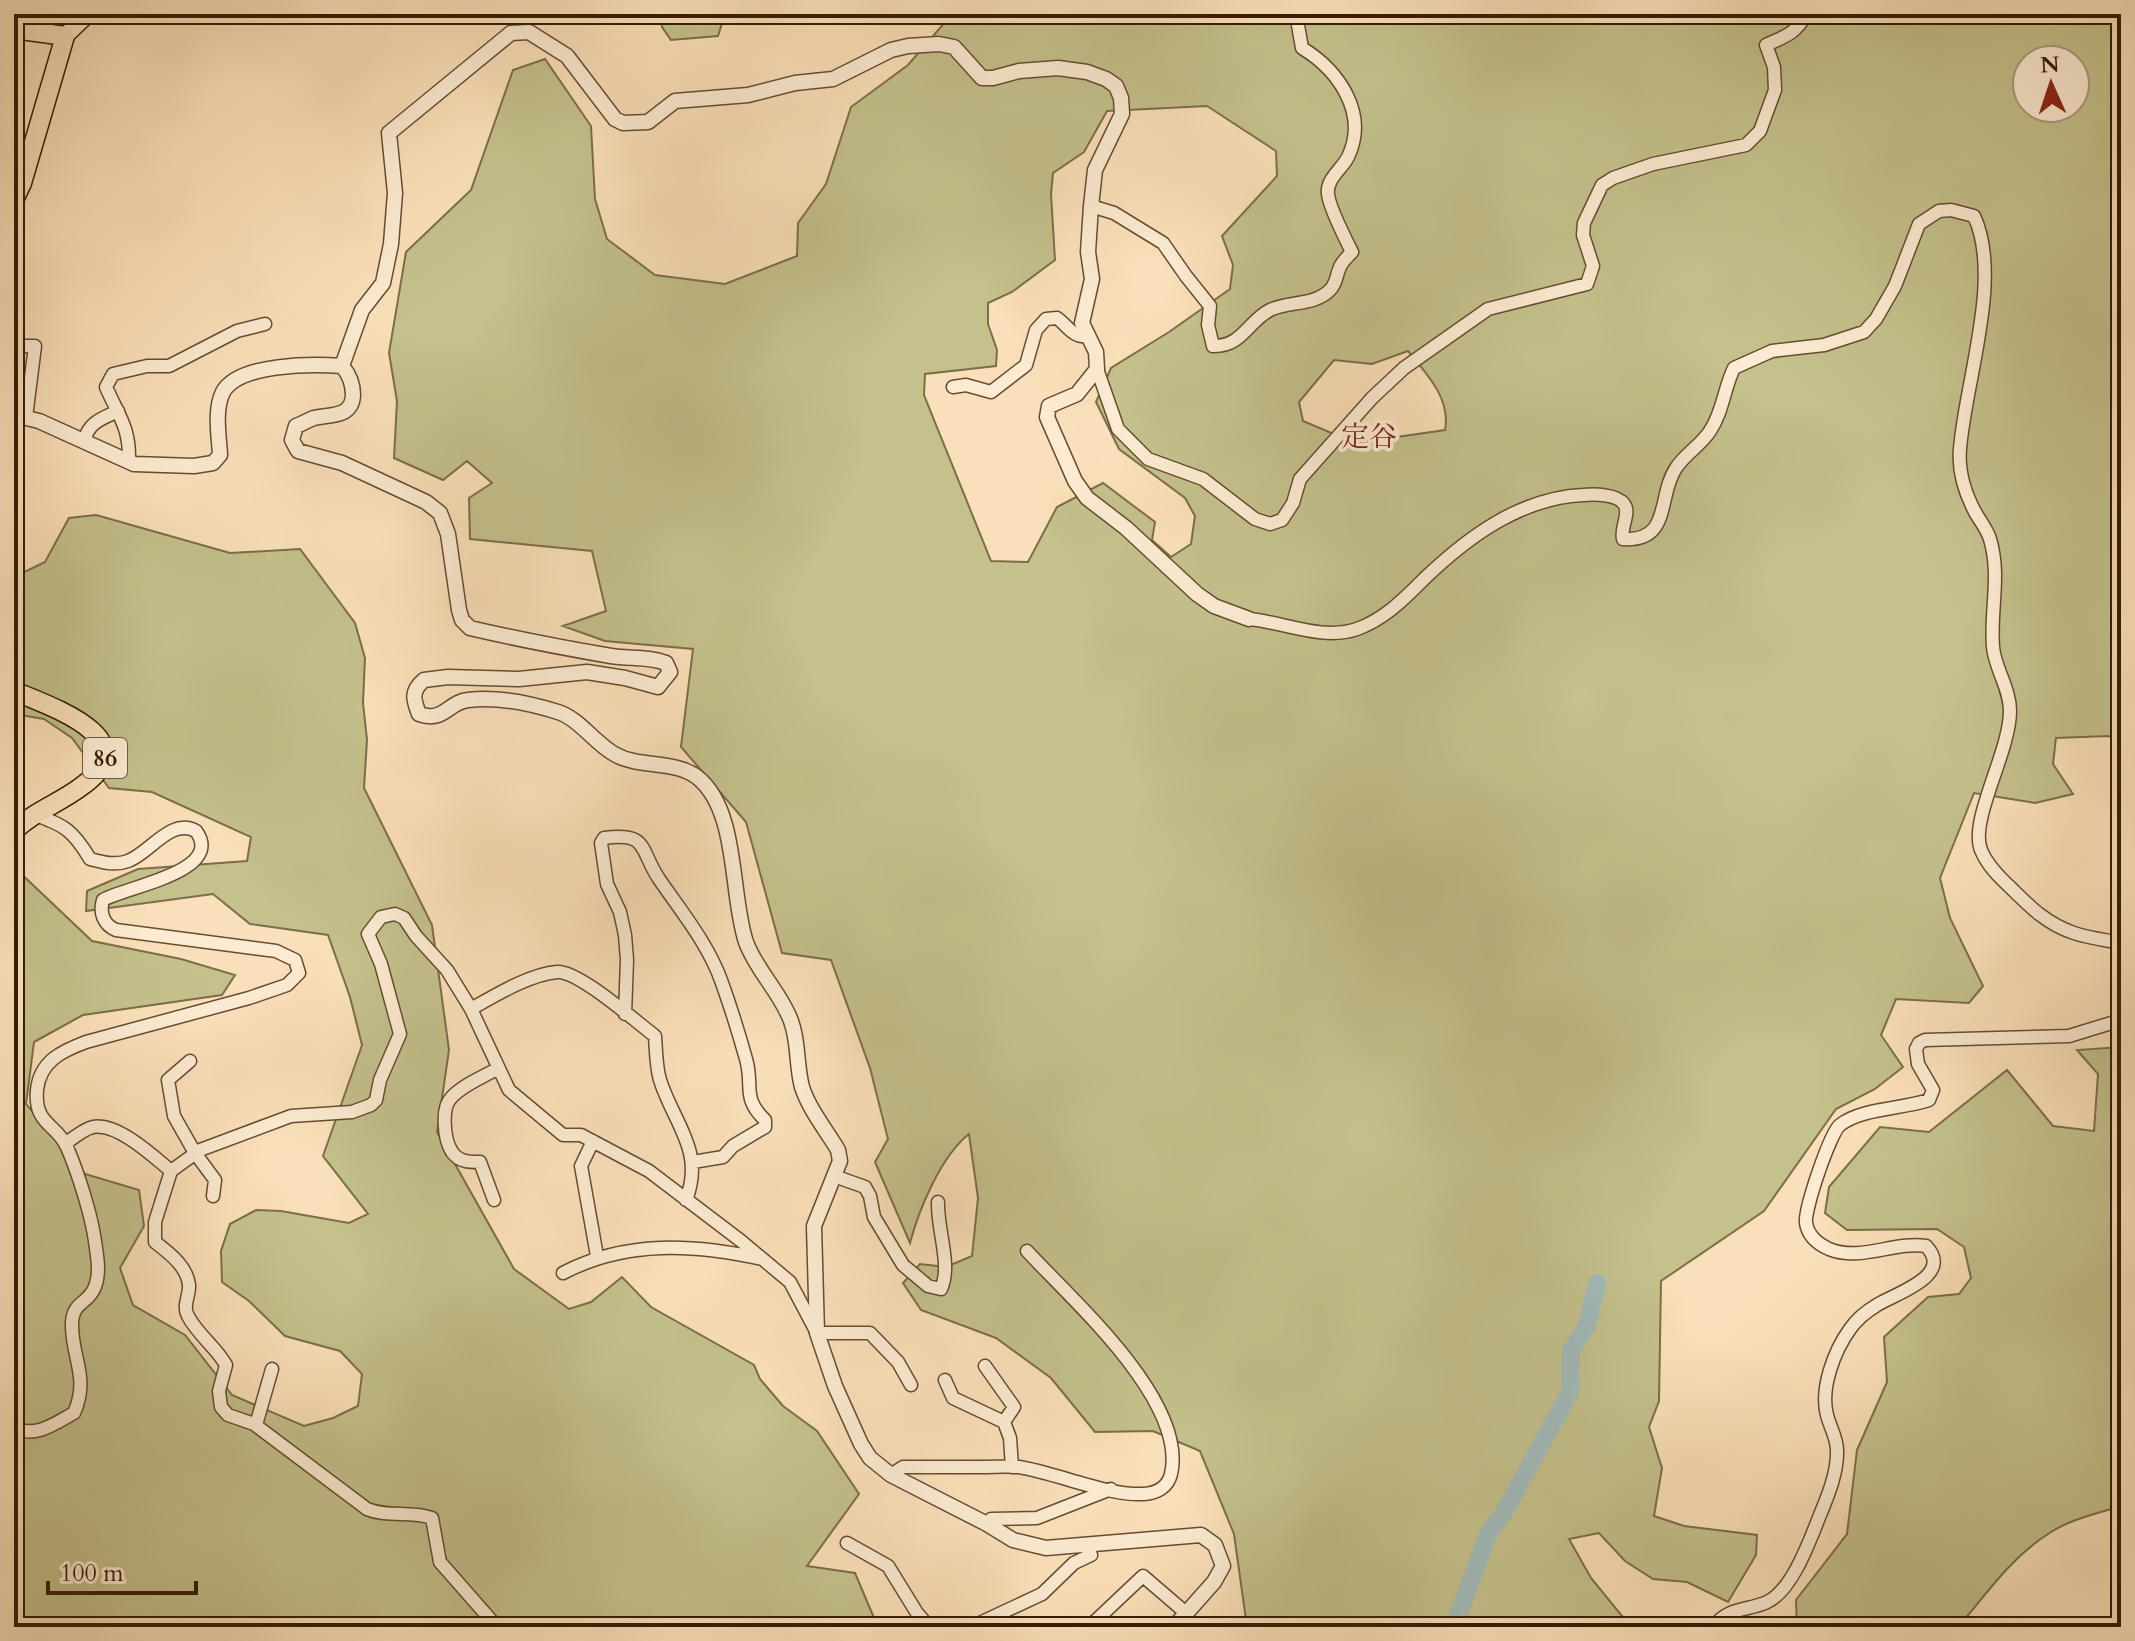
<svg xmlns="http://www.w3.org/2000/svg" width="2135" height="1641" viewBox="0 0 2135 1641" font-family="Cardo,'Noto Serif JP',serif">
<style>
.green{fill:#c4c18c;stroke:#7c6e48;stroke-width:2;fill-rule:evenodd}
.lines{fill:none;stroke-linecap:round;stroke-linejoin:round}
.river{stroke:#a2bbba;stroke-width:18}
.minor-casing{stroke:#654d31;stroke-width:15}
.tertiary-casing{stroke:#654d31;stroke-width:17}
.secondary-casing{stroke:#331c03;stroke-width:19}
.primary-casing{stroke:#331c03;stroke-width:21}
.minor{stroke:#fcebd2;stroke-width:12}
.tertiary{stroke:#fcebd2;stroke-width:14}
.secondary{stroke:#fcebd2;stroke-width:16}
.primary{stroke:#fae0ba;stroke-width:18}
.labels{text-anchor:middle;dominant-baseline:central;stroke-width:7;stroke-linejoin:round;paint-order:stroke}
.shield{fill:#fcebd2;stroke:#6f5a41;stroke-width:2}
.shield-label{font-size:24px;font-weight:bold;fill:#331c03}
.neighbourhood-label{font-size:28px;fill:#7a1f14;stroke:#fcebd2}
</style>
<rect width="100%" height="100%" fill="#fae0ba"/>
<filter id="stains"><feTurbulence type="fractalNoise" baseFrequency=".0025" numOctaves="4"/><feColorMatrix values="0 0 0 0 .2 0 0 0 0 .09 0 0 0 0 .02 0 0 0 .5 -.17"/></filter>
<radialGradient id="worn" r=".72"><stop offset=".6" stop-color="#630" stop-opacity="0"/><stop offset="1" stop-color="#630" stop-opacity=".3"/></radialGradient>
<path class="green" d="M 660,14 L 725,14 L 718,36 L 671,40 L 662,27 Z
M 952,14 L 2121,14 L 2121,740 L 2108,736 L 2056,738 L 2053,764 L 2073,794 L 2035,803 L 1974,793 L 1940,878 L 1950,918 L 1983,986 L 1969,1003 L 1896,999 L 1881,1035 L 1903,1067 L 1875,1089 L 1836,1109 L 1764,1211 L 1661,1281 L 1659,1401 L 1649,1427 L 1662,1468 L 1654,1516 L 1684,1526 L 1757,1535 L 1756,1555 L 1728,1602 L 1687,1582 L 1653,1579 L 1625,1561 L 1599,1533 L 1569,1539 L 1591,1578 L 1631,1627 L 1247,1627 L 1234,1534 L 1200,1451 L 1153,1431 L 1095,1432 L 1051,1378 L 996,1338 L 921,1310 L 903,1283 L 920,1264 L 946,1267 L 972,1256 L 978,1198 L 969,1134 C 941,1156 919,1209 910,1243 L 875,1162 L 888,1139 L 870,1068 L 831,960 L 782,953 L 746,822 L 681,747 L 693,649 L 605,641 L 563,626 L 606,611 L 592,551 L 470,539 L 469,498 L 492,483 L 467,461 L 443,480 L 394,458 L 397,401 L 389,353 L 406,252 L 471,190 L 513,70 L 545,59 L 591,126 L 595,199 L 607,239 L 655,275 L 725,284 L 797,256 L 798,223 L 826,184 L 851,107 L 908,65 ZM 2027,60 L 2075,60 L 2075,108 L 2027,108 ZM 1207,106 L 1276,151 L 1277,176 L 1222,236 L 1233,265 L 1230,289 L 1169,332 L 1111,368 L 1096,402 L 1119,449 L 1185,498 L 1195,516 L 1191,544 L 1171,557 L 1152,540 L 1155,522 L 1103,483 L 1057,507 L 1028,562 L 991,561 L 924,395 L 925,374 L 996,366 L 997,350 L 988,324 L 988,303 L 1012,292 L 1055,260 L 1051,194 L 1053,173 L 1084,152 L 1107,111 ZM 1408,351 C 1427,374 1451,399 1445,430 L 1355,443 L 1303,421 L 1299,402 L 1334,360 L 1372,364 Z
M 96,515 L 230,553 L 300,549 L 355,623 L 365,658 L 363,703 L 367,740 L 364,788 L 432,925 L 449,1050 L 437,1132 L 514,1269 L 569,1309 L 591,1302 L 622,1277 L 651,1307 L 754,1365 L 760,1379 L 783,1406 L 817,1431 L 859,1494 L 807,1566 L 855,1573 L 877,1625 L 905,1618 L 915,1627 L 14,1627 L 14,862 L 15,868 L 92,941 L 181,959 L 235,975 L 222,995 L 83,1015 L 34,1042 L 26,1104 L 85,1174 L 139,1190 L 144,1226 L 120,1268 L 133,1305 L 185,1335 L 232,1395 L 304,1426 L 333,1418 L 358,1406 L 362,1374 L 340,1351 L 285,1336 L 249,1301 L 222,1282 L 221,1251 L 230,1224 L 256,1210 L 281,1211 L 349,1223 L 368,1214 L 323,1156 L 362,1045 L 350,997 L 328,935 L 250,924 L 213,894 L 86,911 L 87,891 L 138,869 L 247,861 L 251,837 L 152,792 L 109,788 L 72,738 L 44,719 L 14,714 L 14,577 L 45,562 L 69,518 Z
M 2121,1047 L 2121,1506 C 2095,1514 2067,1520 2045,1536 C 2010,1559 1985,1596 1958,1627 L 1797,1627 L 1796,1600 L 1847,1534 L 1857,1450 L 1887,1382 L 1884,1337 L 1928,1297 L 1959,1294 L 1971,1278 L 1964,1247 L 1937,1229 L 1847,1230 L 1825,1213 L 1829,1187 L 1880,1127 L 1929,1132 L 2007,1070 L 2053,1126 L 2094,1131 L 2098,1074 L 2077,1050 Z"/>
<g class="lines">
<path class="river" d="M 1460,1627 L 1456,1621 L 1488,1534 L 1506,1509 L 1570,1392 L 1571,1351 L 1587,1326 L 1597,1283"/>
<defs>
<path id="minor" d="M 1091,206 L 1114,213 L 1163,243 L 1186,276 L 1210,306 L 1208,325 L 1213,346 C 1242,347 1248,321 1270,310 C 1289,301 1314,306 1330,290 C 1337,283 1336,275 1340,267 C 1342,262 1348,256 1352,252 C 1346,240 1329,207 1328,194 C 1326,179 1342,169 1348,157 C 1369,113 1338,70 1302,48 L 1296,14
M 14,346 L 35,346 L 26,417
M 1097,369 L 1118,429 L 1148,459 L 1203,479 L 1255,519 L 1270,524 L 1282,520 L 1293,503 L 1300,479 L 1372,398 L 1404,368 L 1488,309 L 1587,284 L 1593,266 L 1583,235 L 1584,223 L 1602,185 L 1613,178 L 1653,164 L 1746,145 L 1760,131 L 1775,90 L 1774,67 L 1766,45 C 1784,37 1797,33 1806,14
M 953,387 L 966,385 L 991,392 L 1026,365 L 1036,330 L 1046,319 L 1057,318 C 1068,326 1073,338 1088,336
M 84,441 C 89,422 101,419 118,411
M 129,462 C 130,427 119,417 106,387 L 113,374 L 147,366 L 169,366 L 237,331 L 265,324
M 1249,619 C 1283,622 1323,641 1357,629 C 1385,619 1405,598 1425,578 C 1469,536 1521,498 1583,495 C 1594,494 1617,494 1624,504 C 1631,513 1620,527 1623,539 C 1672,542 1657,496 1676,468 C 1685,454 1701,445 1710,431 C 1723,412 1724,388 1734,368 L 1772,351 L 1824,345 L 1864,332 L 1876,319 L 1895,286 L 1919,224 L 1939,211 L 1951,210 L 1974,216 C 2003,278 1965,382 1960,449 C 1958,471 1965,493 1975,512 C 1980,521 1987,529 1990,539 C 2001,576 1990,610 1993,647 C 1995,669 2010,688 2010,711 C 2010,752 1969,820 1981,850 C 1987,865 1999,877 2011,888 C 2030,907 2047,924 2074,933 C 2088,938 2106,940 2121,943
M 471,1009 C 494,996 530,974 557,972 C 578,970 635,1021 655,1036 C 656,1050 656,1067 660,1080 C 674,1124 705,1151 686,1200
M 625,1014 L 627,960 L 625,935 L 620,912 L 607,884 L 601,843 L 604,838 C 649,832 639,849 659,879 C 681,911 709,945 722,983 C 731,1008 739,1034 746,1059 C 754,1086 741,1097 765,1120 L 765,1127 L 733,1146 L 723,1157 L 693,1162
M 190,1061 L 168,1080 L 174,1116 L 195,1153 L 215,1180 L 213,1196
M 593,1141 L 581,1166 L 597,1256
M 65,1144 C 73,1138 84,1129 93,1127 C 117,1122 154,1157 171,1171
M 834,1176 L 865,1187 L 870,1196 L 874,1217 L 903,1265 L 928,1286 L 941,1289 C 952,1265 937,1230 938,1202
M 494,1200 L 480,1162 C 469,1162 459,1162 452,1152 C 444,1140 441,1108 451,1098 C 462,1085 484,1077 498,1068
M 563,1273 C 626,1240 694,1244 762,1259
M 985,1366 L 1014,1407 L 1004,1422
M 945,1380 L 953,1398 L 1004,1422 L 1010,1438 L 1012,1467
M 256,1425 L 272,1369
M 14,1428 C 36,1438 54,1424 74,1413 C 90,1377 71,1357 72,1323 C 73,1302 87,1304 94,1289 C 101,1274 97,1256 95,1241 C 91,1213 78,1173 67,1147 C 56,1123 34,1125 37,1090 C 40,1061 62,1051 86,1042 L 249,998 L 287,985 L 299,973 L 295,960 L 276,951 L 116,930 C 104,925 99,913 103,900 C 124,887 226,872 196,831 C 171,817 150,853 128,861 C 115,866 102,862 90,859 C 73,830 64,825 33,814
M 891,1475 L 903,1467 C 930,1467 956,1467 983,1467 C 994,1467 1007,1466 1019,1467 C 1057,1473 1107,1496 1144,1494 C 1157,1493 1168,1487 1171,1474 C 1188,1401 1071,1299 1027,1251
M 987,1524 L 991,1519 L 1037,1518 L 1111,1489
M 847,1543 L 888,1566 L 917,1613 L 929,1627
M 497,1627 L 440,1562 L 432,1518 C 411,1510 388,1518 367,1509 L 254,1424 L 228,1415 L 221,1407 L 219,1391 L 226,1365 C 216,1347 197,1334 188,1316 C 182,1305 190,1296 189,1285 C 187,1266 169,1253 155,1242 L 155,1222 L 171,1171 L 200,1150 L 291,1116 L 352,1112 L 371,1105 L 376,1100 L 380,1080 L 400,1034 L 381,964 L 368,934 L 381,917 L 395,914 L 404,918 L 416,936 L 447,970 L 471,1009 L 509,1090 L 563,1135 L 581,1135 L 649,1171 L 741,1241 L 790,1282 L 817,1333 L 870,1333 L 898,1362 L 911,1385
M 982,1627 L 982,1622 L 1042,1594 L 1074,1563 L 1091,1555 L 1088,1544
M 1089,1627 L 1143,1576 L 1186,1613
M 1714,1627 C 1727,1607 1748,1611 1767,1602 C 1792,1591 1810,1540 1820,1515 C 1828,1496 1838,1471 1837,1450 C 1837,1438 1830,1427 1827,1415 C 1820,1389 1834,1351 1850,1329 C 1857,1319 1867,1311 1877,1305 C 1894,1294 1955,1276 1926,1246 C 1894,1241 1861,1262 1829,1249 C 1818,1244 1808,1236 1806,1223 C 1804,1210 1830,1133 1840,1125 C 1861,1108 1903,1109 1929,1100 L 1933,1090 L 1918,1064 L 1916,1049 L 1919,1043 L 1925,1040 L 2069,1036 L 2121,1020"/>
<path id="tertiary" d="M 342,366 C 349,374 353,384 353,395 C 352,418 330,414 314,418 C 308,420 302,424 296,426 L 292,440 L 298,451 L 342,463 L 426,502 L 440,513 L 448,534 L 459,610 L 462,620 L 470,628 C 517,639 564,648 611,656 C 630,659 648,656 666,663 L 670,672 L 658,687 L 625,678 L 587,672 L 519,679 L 448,677 L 424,680 C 411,691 413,699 419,714 C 444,723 448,702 468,700 C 498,696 529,703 558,712 C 580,719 595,744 616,755 C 640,768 674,760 697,777 C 739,810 730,895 746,942 C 756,970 781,993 791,1021 C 799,1042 796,1065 802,1087 C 809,1109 826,1130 838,1150 L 840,1161 L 814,1226 L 817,1333 L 835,1386 L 861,1444 L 870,1458 L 891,1475 L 987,1524 L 1013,1540 L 1046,1548 L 1201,1535 L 1215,1545 L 1223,1566 L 1214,1582 L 1174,1627
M 342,366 L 362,310 L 383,283 L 391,244 L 395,193 L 389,133 L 511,33 L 529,32 L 567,56 L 615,119 L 623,123 L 648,122 L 675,101 L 748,95 L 795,83 L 833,79 L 891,50 L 908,46 L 939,44 L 954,47 L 982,78 L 993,78 L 1019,71 L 1058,68 L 1087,72 L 1106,79 L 1116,86 L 1121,98 L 1122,114 L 1095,170 L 1091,206 L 1088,252 L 1092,279 L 1082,323 L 1096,352 L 1097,369 L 1077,394 L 1049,406 L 1047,417 L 1075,481 L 1087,498 L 1126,528 L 1197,594 L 1214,606 L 1249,619
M 14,415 L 39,421 L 134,464 L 194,466 L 213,463 L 220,455 C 219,436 214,410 223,392 C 239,363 314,364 342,366"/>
<path id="secondary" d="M 65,36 L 88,14"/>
<path id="primary" d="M 14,29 L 65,36 L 22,183 L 14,200
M 14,691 C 52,707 148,739 82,786 C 60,803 34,811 14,831"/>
</defs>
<use href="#minor" class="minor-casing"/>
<use href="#tertiary" class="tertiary-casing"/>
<use href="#secondary" class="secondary-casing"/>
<use href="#primary" class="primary-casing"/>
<use href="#minor" class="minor"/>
<use href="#tertiary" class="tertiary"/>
<use href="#secondary" class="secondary"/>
<use href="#primary" class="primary"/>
</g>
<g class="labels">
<rect class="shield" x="83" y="738" width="44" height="40" rx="6"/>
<g class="shield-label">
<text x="105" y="758">86</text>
</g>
<g class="neighbourhood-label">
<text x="1369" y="437">定谷</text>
</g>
</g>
<rect width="2135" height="1641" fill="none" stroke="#fae0ba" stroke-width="48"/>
<rect x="16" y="16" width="2103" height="1609" fill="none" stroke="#331c03" stroke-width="4"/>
<rect x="24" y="24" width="2087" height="1593" fill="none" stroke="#331c03" stroke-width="2"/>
<g transform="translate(2051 84) rotate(357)"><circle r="38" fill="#fcebd2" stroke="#ac987f" stroke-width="2"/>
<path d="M0-6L14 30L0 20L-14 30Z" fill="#8f2418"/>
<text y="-12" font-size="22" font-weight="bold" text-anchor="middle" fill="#331c03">N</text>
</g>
<path d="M48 1581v12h148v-12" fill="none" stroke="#331c03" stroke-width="4"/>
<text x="60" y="1581" font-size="24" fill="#331c03" stroke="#fcebd2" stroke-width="6" paint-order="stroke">100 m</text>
<rect width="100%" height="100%" filter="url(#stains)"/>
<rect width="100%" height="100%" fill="url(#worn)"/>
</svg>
